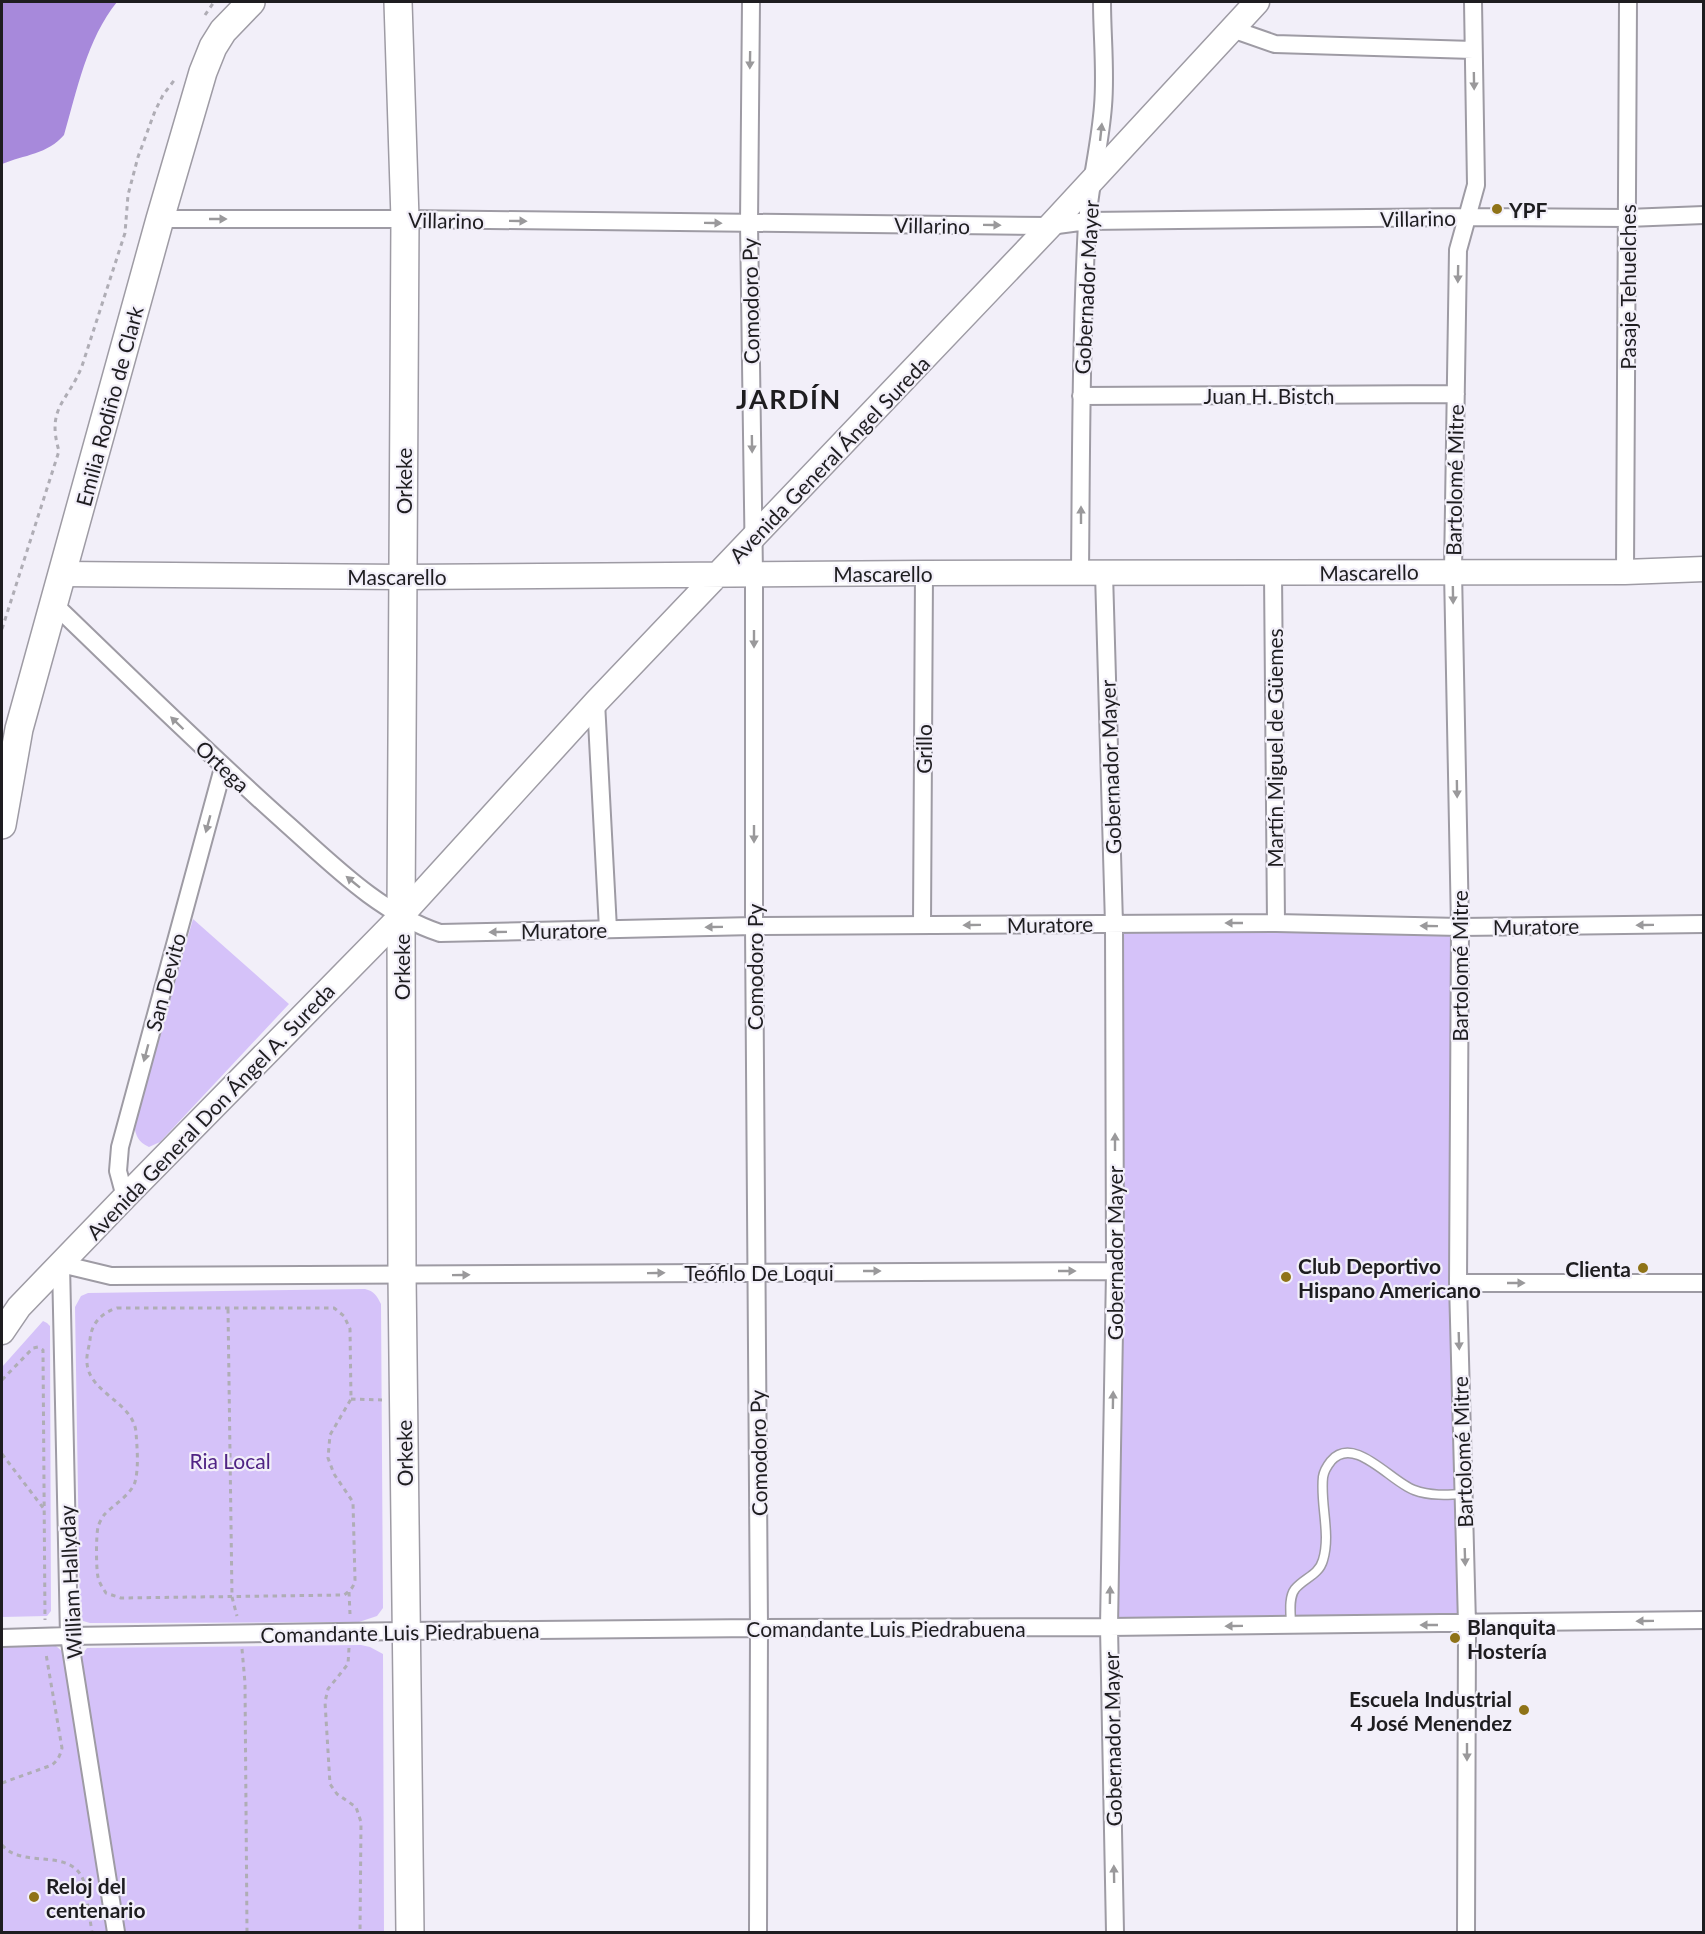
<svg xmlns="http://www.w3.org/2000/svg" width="1705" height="1934" viewBox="0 0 1705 1934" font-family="Lato,sans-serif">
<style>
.green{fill:#d5c2f9}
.water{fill:#a789db}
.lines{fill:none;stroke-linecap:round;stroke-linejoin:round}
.lane-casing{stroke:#9e9ba4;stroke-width:11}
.street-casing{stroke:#9e9ba4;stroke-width:20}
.secondary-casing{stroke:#9e9ba4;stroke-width:27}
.primary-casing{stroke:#9e9ba4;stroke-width:30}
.path{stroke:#afadb5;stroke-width:3;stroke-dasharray:4.5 4.5;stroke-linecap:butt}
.lane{stroke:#fff;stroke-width:8}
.street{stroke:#fff;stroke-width:16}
.secondary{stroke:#fff;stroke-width:24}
.primary{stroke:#fff;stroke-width:27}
.oneway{fill:#9a999b}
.poi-dot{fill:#8f7318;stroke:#f2eff9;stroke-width:2}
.labels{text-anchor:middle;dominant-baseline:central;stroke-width:4.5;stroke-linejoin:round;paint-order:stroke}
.poi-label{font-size:21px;font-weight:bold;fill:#1e1d20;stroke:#f2eff9;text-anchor:start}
.street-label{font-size:21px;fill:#1e1d20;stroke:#f2eff9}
.park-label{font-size:21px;fill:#502484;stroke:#f2eff9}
.district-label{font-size:27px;font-weight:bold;letter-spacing:1.5px;fill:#1e1d20;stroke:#f2eff9}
</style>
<rect width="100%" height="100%" fill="#f2eff9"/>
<path class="green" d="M 193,919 L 289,1004 L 160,1142 L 149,1147 C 138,1142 136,1136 134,1125 Z
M 1114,924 L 1460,927 L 1467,1624 L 1109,1627 Z
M 365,1289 C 374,1291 377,1296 381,1304 L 383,1608 L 377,1616 L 359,1622 L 90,1623 L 83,1621 L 80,1616 L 75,1307 L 81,1296 L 88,1293 Z
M 43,1321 L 47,1323 L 50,1326 L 51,1611 L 47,1616 L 2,1617 L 2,1367 Z
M 361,1645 L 370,1647 L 383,1654 L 384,1932 L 122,1932 L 80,1657 L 87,1648 Z
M 2,1646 L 56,1646 L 63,1652 L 109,1932 L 2,1932 Z"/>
<path class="water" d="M 2,2 L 117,2 C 87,39 77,90 64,135 C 48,154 24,155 2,164 Z"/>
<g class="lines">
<defs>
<path id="lane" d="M 1291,1625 C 1291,1615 1288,1598 1295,1589 C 1304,1578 1319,1575 1323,1560 C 1331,1534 1320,1504 1323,1477 C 1324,1471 1327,1466 1331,1461 C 1354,1434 1391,1482 1414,1490 C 1430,1496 1447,1495 1464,1494"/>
<path id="street" d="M 751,2 L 749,223 L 754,574 L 754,926 L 759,1628 L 758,1932
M 1232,29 L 1275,44 L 1473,50
M 160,219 L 405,219 L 1050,226 L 1087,221 L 1467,217 L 1627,218 L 1704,215
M 1081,396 L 1456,394
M 1625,572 L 1628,2
M 1080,573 C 1081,456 1081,339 1087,223 C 1090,183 1100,146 1103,106 C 1106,72 1102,36 1102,2
M 1104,573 L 1114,924 L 1115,1271 L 1109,1627 L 1115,1932
M 1273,573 L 1276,923
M 55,605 C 132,679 208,754 288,825 C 334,866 380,913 440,933 L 754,926 L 1276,923 L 1460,927 L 1704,924
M 596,702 L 608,929
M 922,925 L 924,573
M 125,1197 L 118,1171 L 120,1147 L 223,768
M 1458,1283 L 1704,1283
M 2,1638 L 69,1636 L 406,1631 L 759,1628 L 1109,1627 L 1704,1620
M 116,1932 L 69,1636 L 61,1264 L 111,1276 L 1115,1271
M 1466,1932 L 1467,1624 L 1458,1283 L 1460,927 L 1453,571 L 1458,250 L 1476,185 L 1473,2"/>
<path id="secondary" d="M 62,574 L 403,577 L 924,573 L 1625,572 L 1704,569
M 2,1332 L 19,1307 L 125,1197 L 401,916 L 596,702 L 1050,226 L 1257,2"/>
<path id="primary" d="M 398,2 L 405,219 L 401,916 L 402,1275 L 410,1932
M 2,825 L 19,729 L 160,219 L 203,72 L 213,47 L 223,31 L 251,2"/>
</defs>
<use href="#lane" class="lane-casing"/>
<use href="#street" class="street-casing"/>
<use href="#secondary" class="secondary-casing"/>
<use href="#primary" class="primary-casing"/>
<path class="path" d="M 205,15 L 214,2
M 2,629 L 59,451 C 46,407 68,402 82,366 L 125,233 L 128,195 L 138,157 L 155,111 L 163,95 L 176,78
M 117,1308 L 334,1308 L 344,1316 L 350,1329 L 351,1399 L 330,1435 L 328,1458 L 334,1474 L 353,1502 L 355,1580 C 354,1587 350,1591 344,1595 L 121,1598 L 106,1593 C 103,1588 99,1583 98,1577 C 96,1568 96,1536 98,1527 C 99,1523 102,1518 104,1515 C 113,1505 131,1495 135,1482 C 139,1467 137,1447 136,1432 C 133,1402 89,1393 87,1363 C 86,1356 89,1347 90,1340 C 91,1324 101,1313 117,1308 Z
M 228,1309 L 232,1597 L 237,1616
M 2,1380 L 33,1348 L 38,1347 L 43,1350 L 45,1620
M 351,1399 L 382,1400
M 2,1454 L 44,1509
M 349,1592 L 350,1614
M 349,1648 L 348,1664 L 328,1689 L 325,1702 L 330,1784 L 337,1794 L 356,1807 L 361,1822 L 360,1932
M 242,1649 L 245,1683 L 247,1932
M 2,1783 L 52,1765 C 58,1760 60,1756 62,1748 L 46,1654
M 2,1845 C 23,1870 72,1846 84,1882 L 92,1932"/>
<use href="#lane" class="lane"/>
<use href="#street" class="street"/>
<use href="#secondary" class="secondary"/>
<use href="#primary" class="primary"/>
</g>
<defs><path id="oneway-solid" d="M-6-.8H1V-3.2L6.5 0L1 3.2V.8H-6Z" transform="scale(1.5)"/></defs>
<g class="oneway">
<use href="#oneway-solid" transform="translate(750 60) rotate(91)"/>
<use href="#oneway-solid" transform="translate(1474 81) rotate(89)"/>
<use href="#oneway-solid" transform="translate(1101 132) rotate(-84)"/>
<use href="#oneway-solid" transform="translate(218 219)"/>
<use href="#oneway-solid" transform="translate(518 221) rotate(1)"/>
<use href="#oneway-solid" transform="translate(713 223) rotate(1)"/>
<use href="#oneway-solid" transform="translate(992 225) rotate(1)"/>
<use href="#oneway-solid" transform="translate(1458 274) rotate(91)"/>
<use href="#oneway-solid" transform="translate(752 444) rotate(89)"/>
<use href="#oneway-solid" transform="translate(1081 515) rotate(-90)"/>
<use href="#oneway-solid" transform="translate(1453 595) rotate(89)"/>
<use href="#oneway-solid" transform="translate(754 639) rotate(90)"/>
<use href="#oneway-solid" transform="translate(177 723) rotate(-136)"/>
<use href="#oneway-solid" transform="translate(1457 789) rotate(89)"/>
<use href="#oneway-solid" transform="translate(208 824) rotate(105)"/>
<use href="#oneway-solid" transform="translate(754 834) rotate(90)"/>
<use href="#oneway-solid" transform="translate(353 882) rotate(-141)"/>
<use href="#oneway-solid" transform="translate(1234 923) rotate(180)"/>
<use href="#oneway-solid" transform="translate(972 925) rotate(179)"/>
<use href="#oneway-solid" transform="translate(1645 925) rotate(179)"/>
<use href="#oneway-solid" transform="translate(1429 926) rotate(-179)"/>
<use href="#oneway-solid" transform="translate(714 927) rotate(179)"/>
<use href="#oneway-solid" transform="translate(498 932) rotate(179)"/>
<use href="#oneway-solid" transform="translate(146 1053) rotate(105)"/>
<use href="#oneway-solid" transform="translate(1115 1142) rotate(-90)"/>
<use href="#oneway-solid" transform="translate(872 1271)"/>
<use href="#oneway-solid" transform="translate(1067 1271)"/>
<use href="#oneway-solid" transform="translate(656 1273) rotate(-1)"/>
<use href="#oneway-solid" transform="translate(461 1275) rotate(-1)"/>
<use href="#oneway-solid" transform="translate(1516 1283)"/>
<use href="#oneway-solid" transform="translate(1459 1341) rotate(88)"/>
<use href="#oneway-solid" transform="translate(1113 1400) rotate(-89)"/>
<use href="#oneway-solid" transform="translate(1465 1557) rotate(88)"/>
<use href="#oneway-solid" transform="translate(1110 1595) rotate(-89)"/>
<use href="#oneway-solid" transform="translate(1645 1621) rotate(179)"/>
<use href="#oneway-solid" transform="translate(1429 1625) rotate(180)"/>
<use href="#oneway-solid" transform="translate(1234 1626) rotate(179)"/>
<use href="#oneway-solid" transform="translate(1467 1752) rotate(90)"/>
<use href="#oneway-solid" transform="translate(1114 1874) rotate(-91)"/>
</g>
<g class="poi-dot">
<circle cx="1497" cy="209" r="6"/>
<circle cx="1643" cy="1268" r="6"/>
<circle cx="1286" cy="1277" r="6"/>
<circle cx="1455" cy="1638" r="6"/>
<circle cx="1524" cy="1710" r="6"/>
<circle cx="34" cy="1897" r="6"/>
</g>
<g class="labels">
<g class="poi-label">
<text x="1509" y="209">YPF</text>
<text x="1298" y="1265">Club Deportivo<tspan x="1298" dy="24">Hispano Americano</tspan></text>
<text x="1631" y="1268" text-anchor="end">Clienta</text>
<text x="1467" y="1626">Blanquita<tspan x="1467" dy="24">Hostería</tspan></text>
<text x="1512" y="1698" text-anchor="end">Escuela Industrial<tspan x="1512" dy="24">4 José Menendez</tspan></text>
<text x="46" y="1885">Reloj del<tspan x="46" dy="24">centenario</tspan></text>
</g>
<g class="street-label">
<text transform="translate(1418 218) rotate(-1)">Villarino</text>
<text transform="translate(446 220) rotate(1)">Villarino</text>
<text transform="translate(932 225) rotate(1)">Villarino</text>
<text transform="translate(1086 287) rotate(-87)">Gobernador Mayer</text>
<text transform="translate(1627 287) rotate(-90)">Pasaje Tehuelches</text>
<text transform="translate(750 301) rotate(-91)">Comodoro Py</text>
<text x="1269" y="395">Juan H. Bistch</text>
<text transform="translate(109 406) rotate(-75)">Emilia Rodiño de Clark</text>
<text transform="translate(829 459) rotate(-46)">Avenida General Ángel Sureda</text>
<text transform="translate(1454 480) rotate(-89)">Bartolomé Mitre</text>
<text transform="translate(403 481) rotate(-90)">Orkeke</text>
<text transform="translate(1369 572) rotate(-1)">Mascarello</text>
<text x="883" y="573">Mascarello</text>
<text x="397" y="576">Mascarello</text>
<text transform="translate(1274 748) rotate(-90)">Martín Miguel de Güemes</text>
<text transform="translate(923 749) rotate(-90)">Grillo</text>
<text transform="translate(223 766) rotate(43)">Ortega</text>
<text transform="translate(1110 767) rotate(-92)">Gobernador Mayer</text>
<text transform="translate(1050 924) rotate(-1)">Muratore</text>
<text transform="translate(1536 926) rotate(-1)">Muratore</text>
<text transform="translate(564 930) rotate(-1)">Muratore</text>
<text transform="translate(1459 966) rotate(-90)">Bartolomé Mitre</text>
<text transform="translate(401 967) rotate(-90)">Orkeke</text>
<text transform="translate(754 967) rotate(-90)">Comodoro Py</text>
<text transform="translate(165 982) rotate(-75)">San Devito</text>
<text transform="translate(210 1111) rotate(-46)">Avenida General Don Ángel A. Sureda</text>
<text transform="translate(1114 1253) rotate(-90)">Gobernador Mayer</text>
<text x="759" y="1272">Teófilo De Loqui</text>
<text transform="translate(1462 1452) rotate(-92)">Bartolomé Mitre</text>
<text transform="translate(404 1453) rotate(-91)">Orkeke</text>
<text transform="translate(758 1453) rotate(-91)">Comodoro Py</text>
<text transform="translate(70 1582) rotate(-93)">William Hallyday</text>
<text x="886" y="1628">Comandante Luis Piedrabuena</text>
<text transform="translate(400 1632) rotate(-1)">Comandante Luis Piedrabuena</text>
<text transform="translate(1112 1739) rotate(-91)">Gobernador Mayer</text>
</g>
<g class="park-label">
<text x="230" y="1460">Ria Local</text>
</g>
<g class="district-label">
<text x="789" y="398">JARDÍN</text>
</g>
</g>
<rect width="1705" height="1934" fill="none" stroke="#1e1d20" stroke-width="6"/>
</svg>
